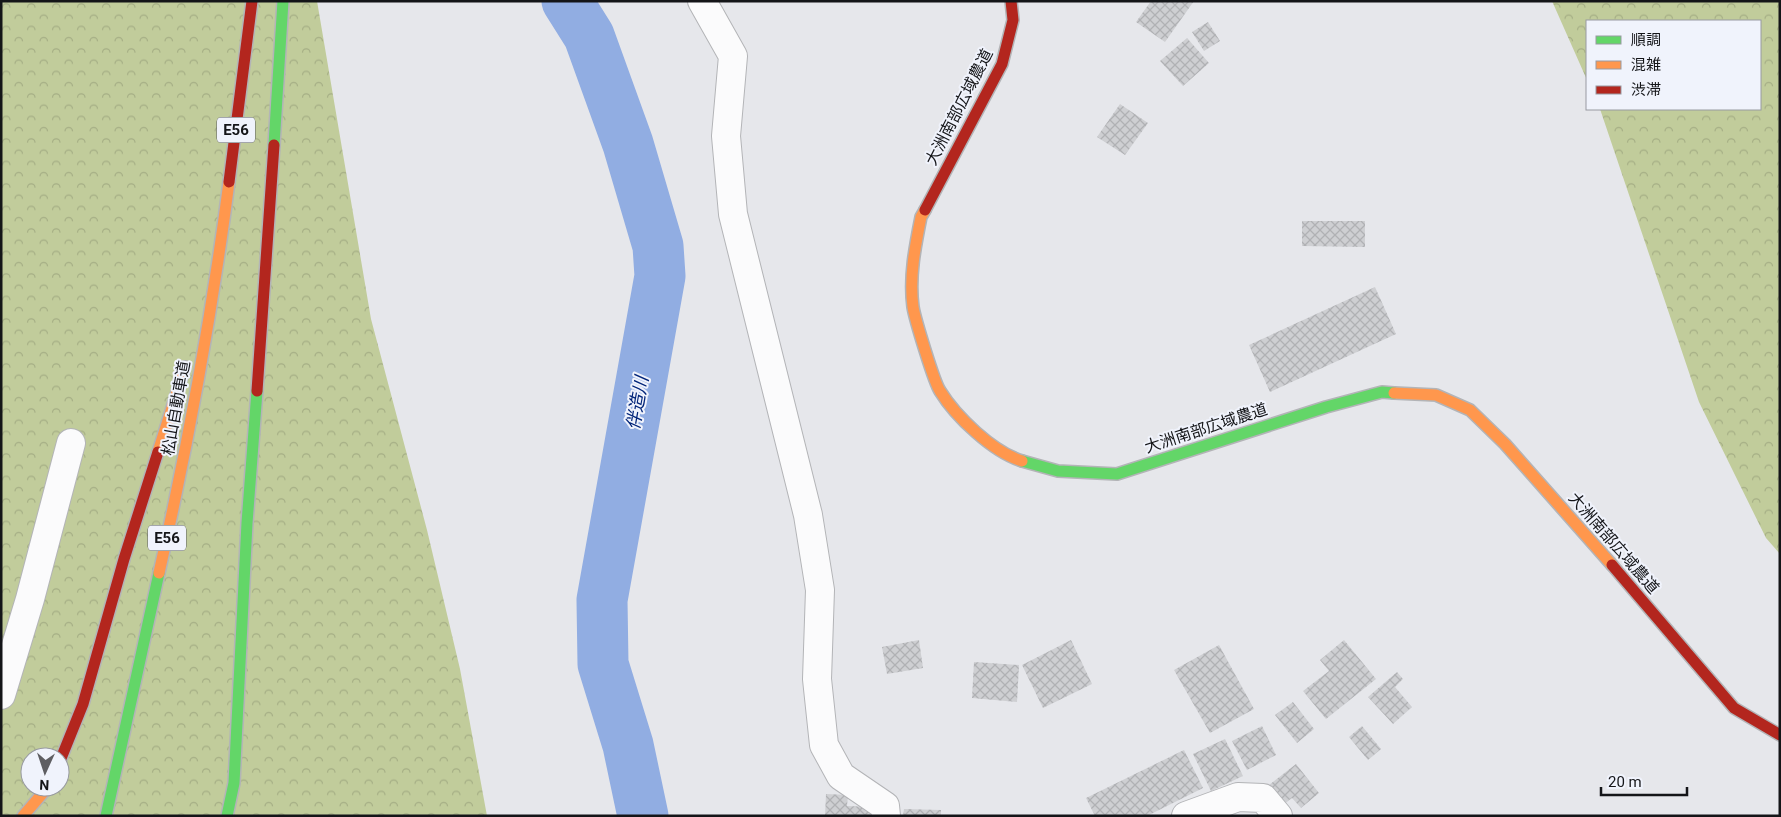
<svg xmlns="http://www.w3.org/2000/svg" width="1781" height="817" viewBox="0 0 1781 817" font-family="Roboto,'Noto Sans JP',sans-serif">
<style>
.forest{fill:url(#forest-crowns);fill-rule:evenodd}
.lines{fill:none;stroke-linecap:round;stroke-linejoin:round}
.river{stroke:#91ade2;stroke-width:51}
.building{fill:url(#building-cross-hatch)}
.street-casing{stroke:#b3b4b7;stroke-width:30}
.fast-casing{stroke:#b3b4b7;stroke-width:14}
.slow-casing{stroke:#b3b4b7;stroke-width:14}
.jam-casing{stroke:#b3b4b7;stroke-width:14}
.street{stroke:#fbfbfc;stroke-width:28}
.fast{stroke:#63d668;stroke-width:11}
.slow{stroke:#ff974d;stroke-width:11}
.jam{stroke:#b3261e;stroke-width:11}
.labels{text-anchor:middle;dominant-baseline:central;stroke-width:4;stroke-linejoin:round;paint-order:stroke}
.shield{fill:#f0f3fc;stroke:#56585c;stroke-width:1}
.shield-label{font-size:15px;font-weight:bold;fill:#141518}
.street-label{font-size:16px;fill:#141518;stroke:#f0f3fc}
.water-label{font-size:18px;font-style:italic;fill:#012479;stroke:#f0f3fc}
</style>
<defs>
<pattern id="forest-crowns" width="20" height="18" patternUnits="userSpaceOnUse" patternTransform="scale(1.25)"><rect width="20" height="18" fill="#c1cc9b"/><path d="M2 6a3 3 0 1 1 6 0M12 15a3 3 0 1 1 6 0" fill="none" stroke="#a5ae85"/></pattern>
<pattern id="building-cross-hatch" width="8" height="8" patternUnits="userSpaceOnUse" patternTransform="scale(1.25)"><rect width="8" height="8" fill="#cecfd2"/><path d="M0 0l8 8M0 8l8-8" fill="none" stroke="#b0b1b4"/></pattern>
</defs>
<rect width="100%" height="100%" fill="#e6e7eb"/>
<path class="forest" d="M 1,1 L 317,1 L 371,319 L 427,530 L 460,669 L 487,816 L 1,816 ZM 30,757 L 60,757 L 60,787 L 30,787 Z
M 1552,1 L 1780,1 L 1780,554 L 1766,538 L 1699,402 L 1600,109 L 1760,109 L 1760,21 L 1587,21 L 1587,80 Z"/>
<g class="lines">
<path class="river" d="M 567,1 L 589,36 L 628,144 L 658,246 L 660,276 L 602,600 L 603,664 L 628,745 L 643,816"/>
</g>
<path class="building" d="M 1151,1 L 1194,1 L 1165,42 L 1136,22 Z
M 1208,22 L 1220,41 L 1204,51 L 1192,32 Z
M 1187,38 L 1209,63 L 1183,86 L 1160,61 Z
M 1120,104 L 1148,123 L 1125,155 L 1097,137 Z
M 1302,221 L 1365,221 L 1365,247 L 1302,246 Z
M 1375,287 L 1396,334 L 1270,392 L 1249,345 Z
M 919,640 L 923,668 L 887,674 L 882,647 Z
M 1071,640 L 1092,684 L 1043,708 L 1022,665 Z
M 1344,640 L 1376,679 L 1326,719 L 1303,691 L 1329,671 L 1320,660 Z
M 1219,645 L 1254,709 L 1210,733 L 1174,670 Z
M 974,662 L 1019,665 L 1017,702 L 972,698 Z
M 1397,672 L 1403,679 L 1395,687 L 1412,707 L 1393,724 L 1368,697 Z
M 1293,702 L 1314,729 L 1297,743 L 1275,715 Z
M 1262,726 L 1276,755 L 1247,770 L 1232,741 Z
M 1362,726 L 1381,749 L 1368,760 L 1349,737 Z
M 1225,739 L 1243,776 L 1211,791 L 1193,754 Z
M 1184,750 L 1203,788 L 1147,816 L 1095,816 L 1086,798 Z
M 1296,764 L 1319,793 L 1301,808 L 1292,798 L 1284,804 L 1269,785 Z
M 826,794 L 848,795 L 847,806 L 874,807 L 874,816 L 825,816 Z
M 904,809 L 941,810 L 941,816 L 903,816 Z"/>
<g class="lines">
<defs>
<path id="street" d="M 702,1 L 733,56 L 726,136 L 733,214 L 808,515 L 820,590 L 817,679 L 824,745 L 841,776 L 885,806 L 886,816
M 1,695 L 30,599 L 71,443
M 1186,816 L 1238,797 L 1263,798 L 1278,816"/>
<path id="fast" d="M 274,145 L 283,1
M 1022,461 L 1058,471 L 1117,474 L 1326,407 L 1382,392 L 1394,393
M 106,816 L 159,573
M 227,816 L 234,783 L 247,523 L 257,391"/>
<path id="slow" d="M 925,210 L 921,217 C 915,247 909,277 913,307 C 915,319 934,382 940,391 C 956,417 993,452 1022,461
M 1394,393 L 1436,395 L 1470,410 L 1505,444 L 1612,565
M 158,452 L 185,367
M 159,573 C 188,444 212,314 229,182
M 23,816 L 48,787"/>
<path id="jam" d="M 229,182 L 252,1
M 925,210 L 1002,64 L 1013,20 L 1011,1
M 257,391 L 274,145
M 1612,565 L 1734,708 L 1780,735
M 60,761 L 83,704 L 124,559 L 158,452"/>
</defs>
<use href="#street" class="street-casing"/>
<use href="#fast" class="fast-casing"/>
<use href="#slow" class="slow-casing"/>
<use href="#jam" class="jam-casing"/>
<use href="#street" class="street"/>
<use href="#fast" class="fast"/>
<use href="#slow" class="slow"/>
<use href="#jam" class="jam"/>
</g>
<g class="labels">
<g class="shield">
<rect x="217" y="117.5" width="38" height="25" rx="4"/>
<rect x="148" y="525.5" width="38" height="25" rx="4"/>
</g>
<g class="shield-label">
<text x="236" y="130">E56</text>
<text x="167" y="538">E56</text>
</g>
<g class="street-label">
<text transform="translate(959 107) rotate(-63)">大洲南部広域農道</text>
<text transform="translate(176 408) rotate(-80)">松山自動車道</text>
<text transform="translate(1206 428) rotate(-18)">大洲南部広域農道</text>
<text transform="translate(1614 543) rotate(49)">大洲南部広域農道</text>
</g>
<g class="water-label">
<text transform="translate(637 403) rotate(-80)">伴造川</text>
</g>
</g>
<rect width="1781" height="817" fill="none" stroke="#141518" stroke-width="5"/>
<rect x="1586" y="20" width="175" height="90" fill="#f0f3fc" stroke="#989aa1"/>
<rect x="1596" y="36" width="25" height="8" fill="#63d668" stroke="#989aa1"/>
<text x="1631" y="45" font-size="15" fill="#141518">順調</text>
<rect x="1596" y="61" width="25" height="8" fill="#ff974d" stroke="#989aa1"/>
<text x="1631" y="70" font-size="15" fill="#141518">混雑</text>
<rect x="1596" y="86" width="25" height="8" fill="#b3261e" stroke="#989aa1"/>
<text x="1631" y="95" font-size="15" fill="#141518">渋滞</text>
<g transform="translate(45 772) rotate(183)"><circle r="24" fill="#f0f3fc" stroke="#989aa1"/>
<path d="M0-4L9 19L0 12L-9 19Z" fill="#5e5e62"/>
<text y="-8" font-size="14" font-weight="bold" text-anchor="middle" fill="#141518">N</text>
</g>
<path d="M1601 787v8h86v-8" fill="none" stroke="#141518" stroke-width="2.5"/>
<text x="1608" y="787" font-size="15" fill="#141518" stroke="#f0f3fc" stroke-width="4" paint-order="stroke">20 m</text>
</svg>
